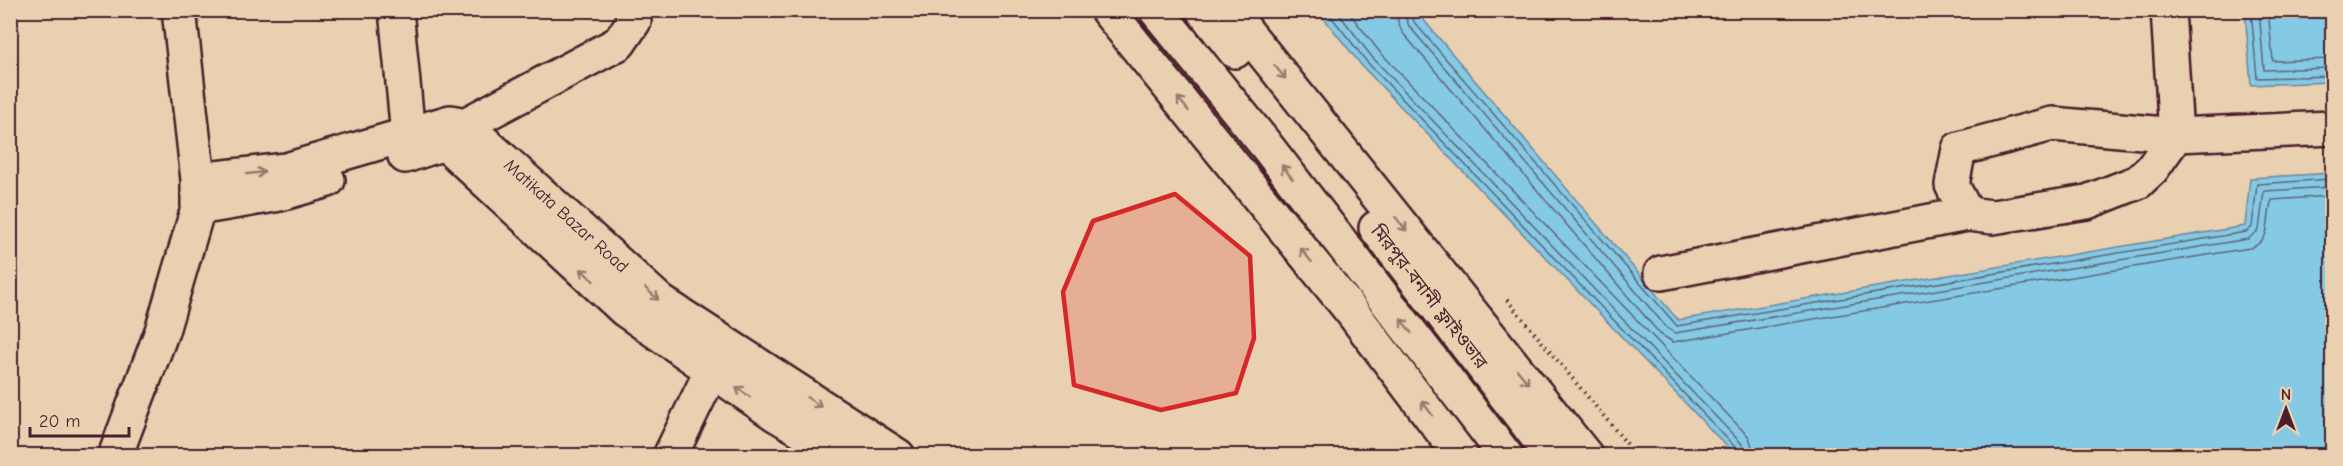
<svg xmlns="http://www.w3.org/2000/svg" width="2343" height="466" viewBox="0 0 2343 466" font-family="'Comic Neue','Noto Sans Bengali',sans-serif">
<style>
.water{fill:#84cae5;stroke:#6d869b;stroke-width:1.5}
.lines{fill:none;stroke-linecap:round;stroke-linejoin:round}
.shore{stroke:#616375;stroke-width:1.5}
.minor-casing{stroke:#4a1f2b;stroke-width:38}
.major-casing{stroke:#4a1f2b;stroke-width:38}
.path{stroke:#4a1f2b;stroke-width:4;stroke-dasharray:1.5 4.5;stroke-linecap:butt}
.minor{stroke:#e9d0b1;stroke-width:33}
.major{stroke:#e9d0b1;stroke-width:33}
.oneway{stroke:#9a786e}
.marked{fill:#d62828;fill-opacity:0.2;stroke:#d62828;stroke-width:4.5;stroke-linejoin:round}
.labels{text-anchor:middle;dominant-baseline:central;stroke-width:4.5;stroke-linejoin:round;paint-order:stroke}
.street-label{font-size:18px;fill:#4a1f2b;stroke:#e9d0b1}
</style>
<rect width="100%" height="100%" fill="#e9d0b1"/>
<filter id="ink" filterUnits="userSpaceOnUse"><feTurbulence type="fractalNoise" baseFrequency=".0167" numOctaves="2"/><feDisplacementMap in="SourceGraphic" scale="12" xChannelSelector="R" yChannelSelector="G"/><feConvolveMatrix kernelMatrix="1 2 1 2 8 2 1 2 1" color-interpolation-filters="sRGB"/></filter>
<g filter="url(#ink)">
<path class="water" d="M 1318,11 L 1416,11 L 1678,320 L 2245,226 L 2250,178 L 2332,173 L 2332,455 L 1735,455 L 1362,66 Z
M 2245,11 L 2332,11 L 2332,82 L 2251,85 Z"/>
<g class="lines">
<path class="shore" d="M 1326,10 L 1367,62 L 1737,449 L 1739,456
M 1336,10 L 1372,57 L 1742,444 L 1746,456
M 1347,10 L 1379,51 L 1749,437 L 1755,456
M 1394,10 L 1402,32 L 1660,334 L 1673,342 L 2250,248 C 2274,240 2265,218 2272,200 L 2332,196
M 1403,10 L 1409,26 L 1667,328 L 1675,333 L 2248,239 L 2259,230 L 2264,191 L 2332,187
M 1411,10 L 1414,22 L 1677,326 L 2246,232 L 2252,227 L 2257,184 L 2332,179
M 2251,10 L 2257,78 L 2332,76
M 2259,10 L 2264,70 L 2332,68
M 2268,10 L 2273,61 L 2332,59"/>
<defs>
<path id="minor" d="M 396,10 L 408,135
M 2168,10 L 2176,135 L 2152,169 L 2138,182 L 2087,202 L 1993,217 L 1967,214 L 1952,185 L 1959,149 L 2052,124 L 2176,135 L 2332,128
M 465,125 L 619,43 L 634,21 L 632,10
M 405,156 L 438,145 L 448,146 L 625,310 L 775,414 L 846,456
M 198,180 L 286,170 L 450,122 L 465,125 L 661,302 L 898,456
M 198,208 L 280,194 L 328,180
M 1661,273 L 1967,214
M 115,456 L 162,331 L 198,208 L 198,180 L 179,10
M 670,456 L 712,370"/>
<path id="major" d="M 1107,10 L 1352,312 L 1461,456
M 1156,10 L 1265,144 L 1506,456
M 1203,10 L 1235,51
M 1229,10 L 1586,456
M 1376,228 L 1552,456"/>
</defs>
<use href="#minor" class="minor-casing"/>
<use href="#major" class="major-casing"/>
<path class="path" d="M 1507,300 L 1637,456"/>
<use href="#minor" class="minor"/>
<use href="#major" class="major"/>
</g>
<defs><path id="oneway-shaft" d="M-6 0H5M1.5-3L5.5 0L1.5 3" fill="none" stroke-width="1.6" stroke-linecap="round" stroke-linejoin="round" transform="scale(1.5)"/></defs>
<g class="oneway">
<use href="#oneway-shaft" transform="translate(1280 72) rotate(51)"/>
<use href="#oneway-shaft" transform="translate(1183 104) rotate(-129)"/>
<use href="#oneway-shaft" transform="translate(1287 172) rotate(-128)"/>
<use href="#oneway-shaft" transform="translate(256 173) rotate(-6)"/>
<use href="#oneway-shaft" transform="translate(1401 224) rotate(51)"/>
<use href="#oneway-shaft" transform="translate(1306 255) rotate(-129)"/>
<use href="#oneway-shaft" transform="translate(587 275) rotate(-137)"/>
<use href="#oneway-shaft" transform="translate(652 294) rotate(42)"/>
<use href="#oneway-shaft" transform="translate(1406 326) rotate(-128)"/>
<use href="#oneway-shaft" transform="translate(1523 377) rotate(51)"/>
<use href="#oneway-shaft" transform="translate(743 392) rotate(-145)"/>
<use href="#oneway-shaft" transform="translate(814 402) rotate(33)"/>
<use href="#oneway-shaft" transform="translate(1427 408) rotate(-126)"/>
</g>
</g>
<path class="marked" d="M 1175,194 L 1250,256 L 1254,338 L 1236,393 L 1161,410 L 1074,385 L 1063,292 L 1093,221 Z"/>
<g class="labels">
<g class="street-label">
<text transform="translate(566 216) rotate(42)">Matikata Bazar Road</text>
<text transform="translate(1429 297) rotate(52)">মিরপুর-বনানী ফ্লাইওভার</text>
</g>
</g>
<rect width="2343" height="466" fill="none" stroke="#e9d0b1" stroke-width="36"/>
<rect x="18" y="18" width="2307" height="430" fill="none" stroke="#4a1f2b" stroke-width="2" filter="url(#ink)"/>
<g transform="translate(2286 409)" stroke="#e9d0b1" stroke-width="4.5" paint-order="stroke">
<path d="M0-4.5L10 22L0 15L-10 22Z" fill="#4a1f2b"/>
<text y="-9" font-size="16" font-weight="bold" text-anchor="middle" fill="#4a1f2b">N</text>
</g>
<path d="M30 427v9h99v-9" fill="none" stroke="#4a1f2b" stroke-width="3"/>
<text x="39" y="427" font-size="18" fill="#4a1f2b" stroke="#e9d0b1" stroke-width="4.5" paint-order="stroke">20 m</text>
</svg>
